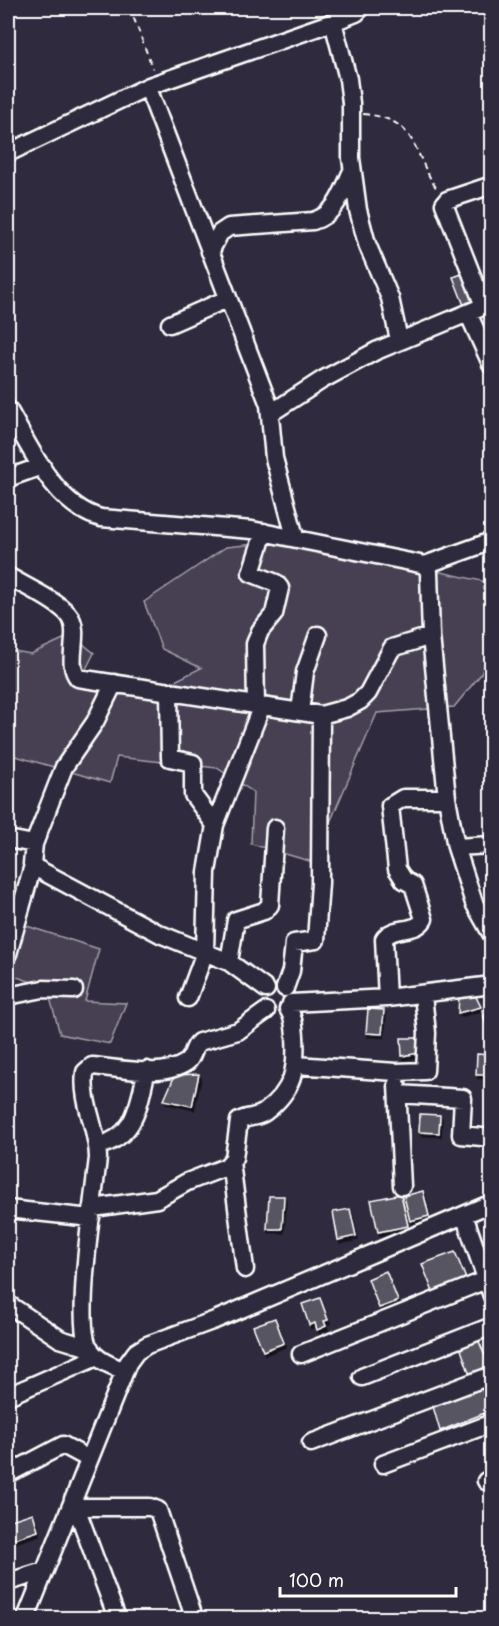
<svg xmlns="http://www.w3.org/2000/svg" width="499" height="1626" viewBox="0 0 499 1626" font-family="'Playpen Sans',sans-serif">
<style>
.green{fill:#464152;stroke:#a2a0a8;stroke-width:1.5}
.building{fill:#595564;stroke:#fff;stroke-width:1.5;filter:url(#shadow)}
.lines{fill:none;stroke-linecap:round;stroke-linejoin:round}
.minor-casing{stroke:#fff;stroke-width:21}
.path{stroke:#fff;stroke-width:2;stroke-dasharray:6 4.5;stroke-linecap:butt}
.minor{stroke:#2f2a3d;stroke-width:16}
</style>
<defs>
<filter id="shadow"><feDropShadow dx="2" dy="3.5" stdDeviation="0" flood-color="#0009"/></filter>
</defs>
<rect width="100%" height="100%" fill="#2f2a3d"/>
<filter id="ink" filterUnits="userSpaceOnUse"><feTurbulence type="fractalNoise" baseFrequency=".0167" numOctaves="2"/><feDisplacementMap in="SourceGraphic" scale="12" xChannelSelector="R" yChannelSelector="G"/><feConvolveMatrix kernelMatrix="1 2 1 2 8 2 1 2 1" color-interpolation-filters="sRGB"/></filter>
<g filter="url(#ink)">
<path class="green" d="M 296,540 L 491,583 L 491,650 L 481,674 L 454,707 L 377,713 L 313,862 L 251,844 L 253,792 L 217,768 L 117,757 L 110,783 L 8,754 L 8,650 L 31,654 L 72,635 L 94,653 L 81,679 L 167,685 L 201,668 L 162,649 L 144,602 L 226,547 Z
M 8,920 L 99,949 L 85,1001 L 126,1003 L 110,1044 L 60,1034 L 47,987 L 8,974 Z"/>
<path class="building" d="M 468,272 L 479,303 L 465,308 L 453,277 Z
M 474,993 L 481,1007 L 458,1013 L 459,996 Z
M 492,1008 L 492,1030 L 488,1031 L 482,1010 Z
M 368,1009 L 384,1010 L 382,1034 L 366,1033 Z
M 401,1038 L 417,1038 L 419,1053 L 402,1056 Z
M 477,1054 L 492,1055 L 492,1075 L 476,1075 Z
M 199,1074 L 192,1106 L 164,1100 L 175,1075 Z
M 420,1114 L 440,1115 L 439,1133 L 419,1132 Z
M 423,1191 L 429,1216 L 410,1221 L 404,1196 Z
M 401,1194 L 408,1226 L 378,1232 L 371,1200 Z
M 269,1196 L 284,1196 L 282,1229 L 267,1229 Z
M 350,1209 L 356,1236 L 338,1240 L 333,1212 Z
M 455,1252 L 466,1279 L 433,1292 L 422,1264 Z
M 386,1271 L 398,1301 L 379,1308 L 368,1279 Z
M 320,1298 L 328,1320 L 324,1321 L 326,1326 L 317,1330 L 315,1323 L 309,1325 L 302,1304 Z
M 275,1318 L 284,1343 L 263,1351 L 253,1326 Z
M 477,1337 L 490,1367 L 470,1375 L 459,1344 Z
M 480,1385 L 492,1410 L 440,1431 L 432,1403 Z
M 33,1513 L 38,1531 L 8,1541 L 8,1521 Z"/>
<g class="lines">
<defs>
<path id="minor" d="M 333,22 L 348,79 L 351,103 L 351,158 L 358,210 L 367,244 L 390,298 L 399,340
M 148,88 L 269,405 L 274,458 L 295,537
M 8,153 L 149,86 L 333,22 L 356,13 L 361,8
M 210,252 L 220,233 L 229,227 L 313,221 C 336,214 342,193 351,173
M 484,306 L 444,204 L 447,200 L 492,185
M 468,313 L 492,366
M 170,324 L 227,299
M 8,409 C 30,447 55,506 101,518 L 252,530 L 425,565 L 492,541
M 271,413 L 322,380 L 376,351 L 492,303
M 8,478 L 42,466
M 425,565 L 429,572 L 431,636 L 447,798 L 456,847 L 474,903 L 492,935
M 8,576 C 24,586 56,600 68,614 C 83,631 64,662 78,678 L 321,715 L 347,708 L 360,701 L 368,693 L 392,648 L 431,636
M 169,691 L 170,758 L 193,763 L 193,795 L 215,825
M 256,707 L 255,644 L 260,631 L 274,614 L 280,588 L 276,583 L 251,573 L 264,532
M 300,712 L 305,672 L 318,635
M 8,839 L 34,844 L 32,864 L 36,868 L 160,934 L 229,962 L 266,989
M 34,844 L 64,767 L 95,722 L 114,683
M 456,847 L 492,845
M 8,954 L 33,865
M 229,962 L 236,920 L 264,911 L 270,905 L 275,828
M 285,988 L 291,971 L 294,943 L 316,940 L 320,883 L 321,715
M 8,996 L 43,989 L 74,990
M 188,998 L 205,952 L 207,872 L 215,825 L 261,708
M 387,998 L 384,939 C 393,925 416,934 424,919 L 413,885 L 404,880 L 397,869 L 390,806 L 403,798 L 447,798
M 291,1003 L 387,998 L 492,985
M 296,1065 L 396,1072 L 425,1071 L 427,1033 L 423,995
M 397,1085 L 402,1186
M 398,1094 L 463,1098 L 461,1135 L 492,1138
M 98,1146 C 137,1136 138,1105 147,1070
M 231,1162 L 245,1269
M 93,1208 L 157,1199 L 187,1182 L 226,1167 L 234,1158 L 239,1121 C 247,1116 257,1118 265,1112 C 294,1090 297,1069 295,1036 C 294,1026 294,1017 288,1009
M 8,1209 L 91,1218
M 464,1215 L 492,1296
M 8,1304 L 60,1339 L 90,1348
M 301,1354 L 486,1280
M 125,1371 C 112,1366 95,1360 88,1346 C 75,1317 94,1194 98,1158 C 98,1128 81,1103 85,1072 L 92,1066 C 119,1068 163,1079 187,1062 C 194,1056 192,1048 199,1042 L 238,1031 L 266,1011
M 362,1377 L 492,1326
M 8,1396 L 97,1357
M 311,1443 L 492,1375
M 383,1464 L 492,1423
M 8,1474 L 63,1445 L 89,1459
M 486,1481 L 492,1479
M 73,1499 L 117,1618
M 76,1507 L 150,1507 L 158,1510 L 193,1614
M 8,1582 L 44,1571
M 26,1618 L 128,1363 L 136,1352 L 147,1345 L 215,1320 L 492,1203"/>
</defs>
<use href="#minor" class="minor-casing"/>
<path class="path" d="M 130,8 L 153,69
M 363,114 C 419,119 411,151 437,189"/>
<use href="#minor" class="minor"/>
</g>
</g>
<rect width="499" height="1626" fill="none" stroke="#2f2a3d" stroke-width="30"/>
<rect x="15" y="15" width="469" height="1596" fill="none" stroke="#fff" stroke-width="2" filter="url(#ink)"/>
<path d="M280 1587v9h176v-9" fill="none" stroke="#ffffff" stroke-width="3"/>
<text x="289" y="1587" font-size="18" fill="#ffffff" stroke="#2f2a3d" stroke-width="4.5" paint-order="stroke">100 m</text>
</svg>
